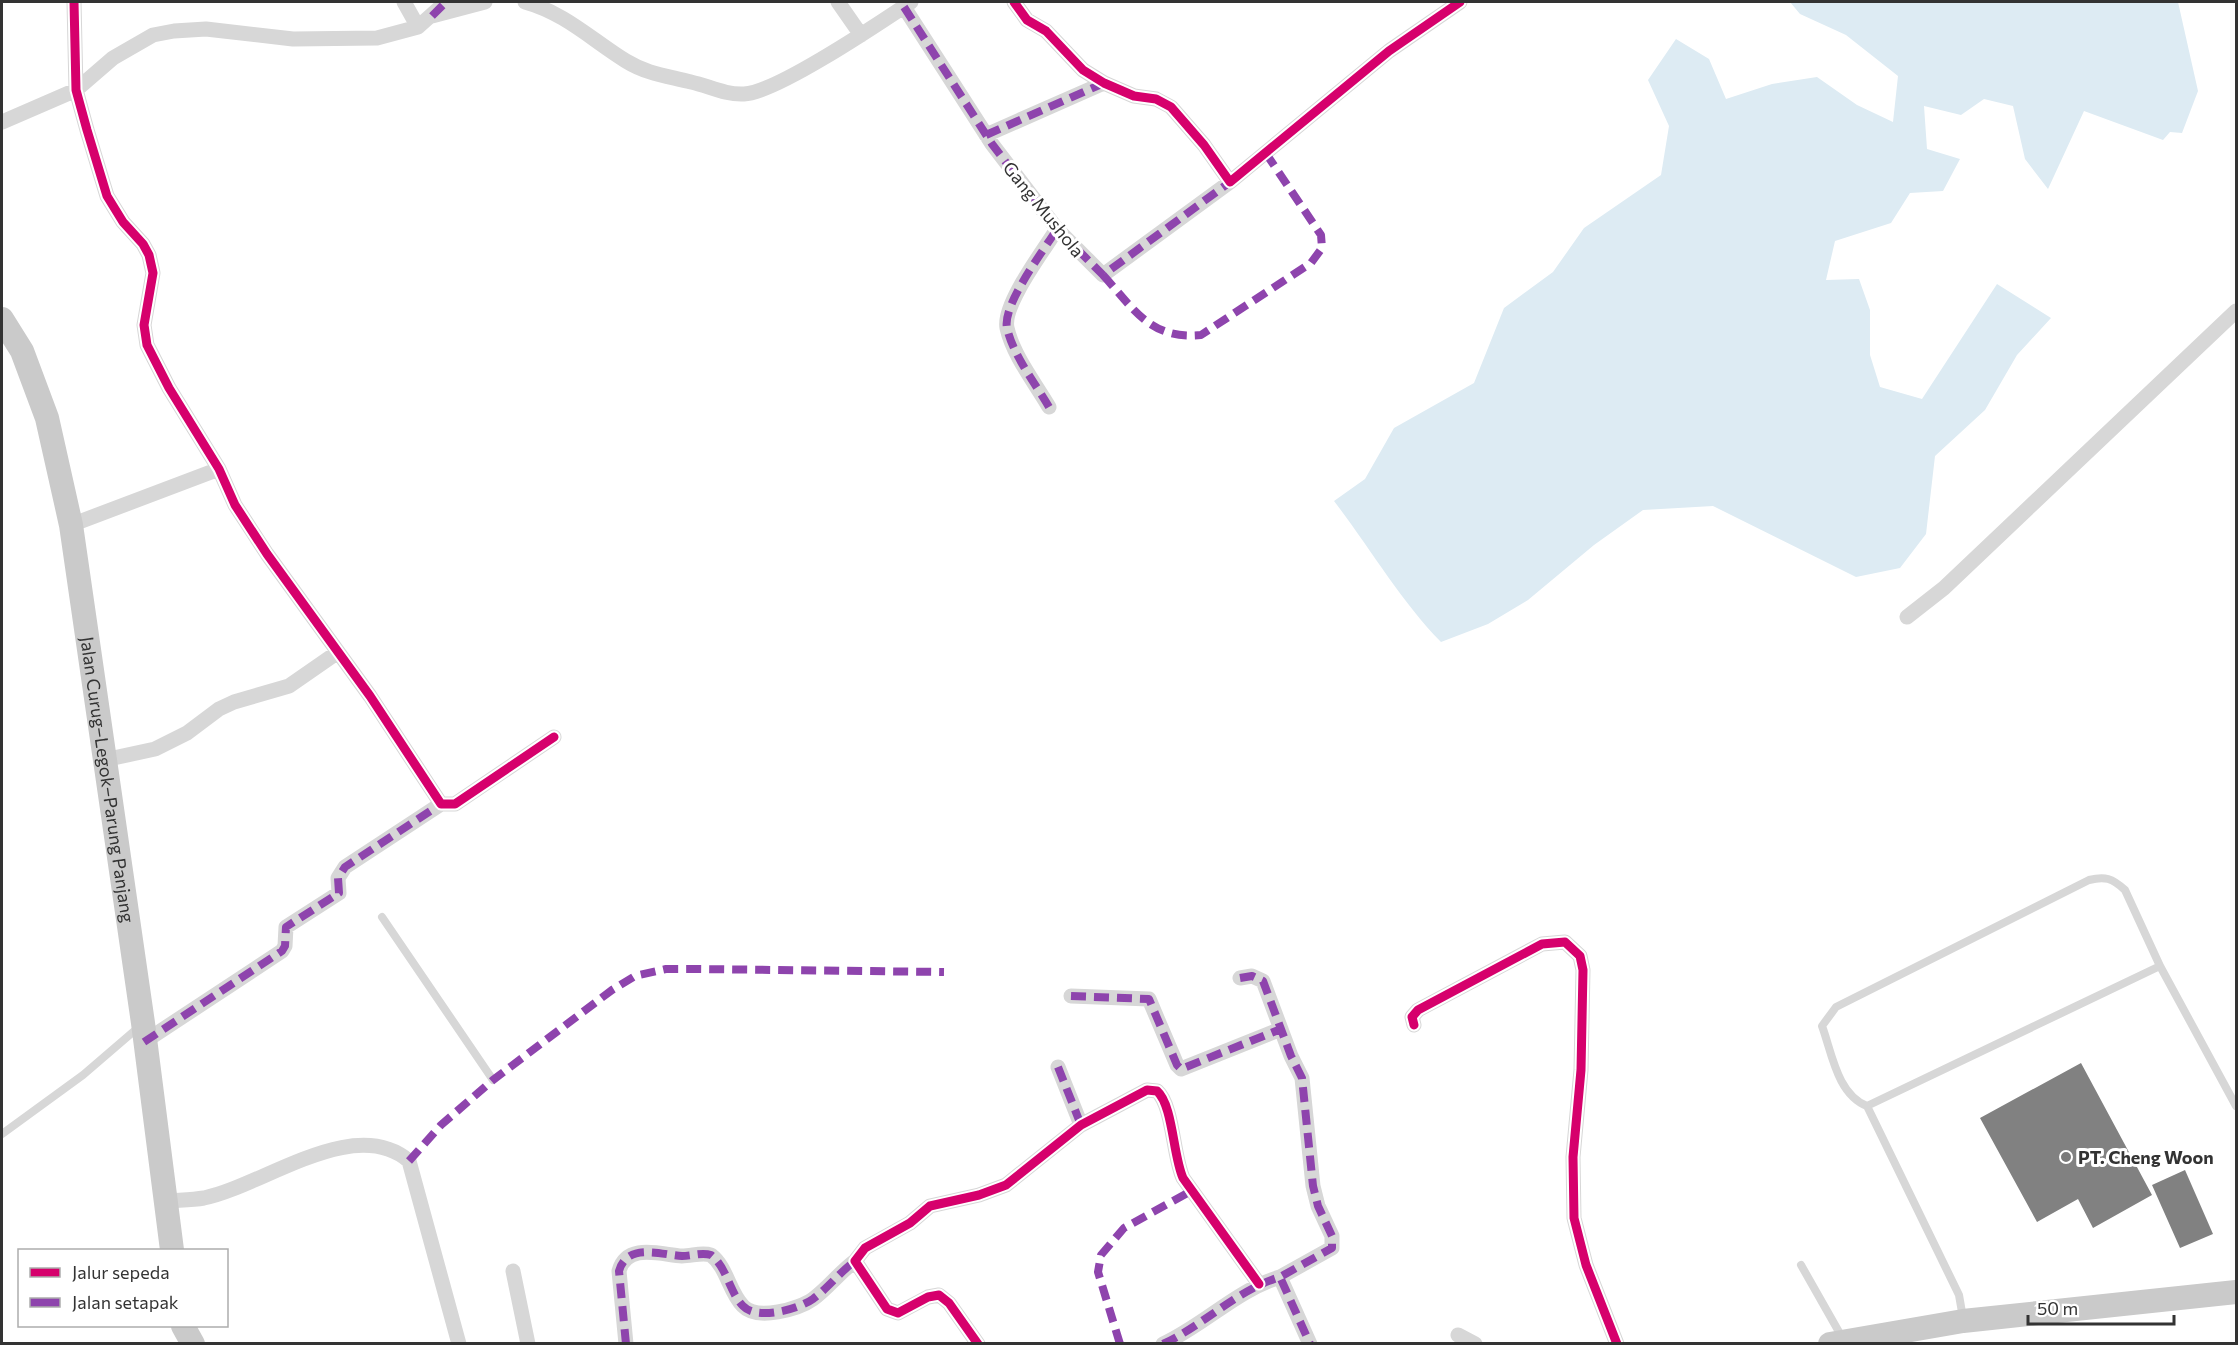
<svg xmlns="http://www.w3.org/2000/svg" width="2238" height="1345" viewBox="0 0 2238 1345" font-family="Commissioner,sans-serif">
<style>
.water{fill:#ddebf3}
.building{fill:#818181}
.lines{fill:none;stroke-linecap:round;stroke-linejoin:round}
.service{stroke:#d7d7d7;stroke-width:8}
.minor{stroke:#d7d7d7;stroke-width:15}
.primary{stroke:#cacaca;stroke-width:24}
.quiet{stroke:#8e44ad;stroke-width:8;stroke-dasharray:15 8;stroke-linecap:butt}
.cycleway-casing{stroke:#fff;stroke-width:13}
.cycleway{stroke:#d6006c;stroke-width:9}
.poi-dot{fill:#7a7a7a;stroke:#fff;stroke-width:2}
.labels{text-anchor:middle;dominant-baseline:central;stroke-width:6;stroke-linejoin:round;paint-order:stroke}
.street-label{font-size:18px;fill:#333;stroke:#fff}
.poi-label{font-size:18px;font-weight:bold;fill:#333;stroke:#fff;text-anchor:start}
</style>
<rect width="100%" height="100%" fill="#fff"/>
<path class="water" d="M 1790,2 L 2178,2 L 2198,91 L 2182,133 L 2170,132 L 2163,140 L 2084,111 L 2048,189 L 2025,159 L 2013,106 L 1984,99 L 1961,115 L 1924,106 L 1927,149 L 1960,159 L 1943,191 L 1910,193 L 1891,223 L 1835,241 L 1826,280 L 1859,279 L 1870,310 L 1870,355 L 1880,387 L 1922,399 L 1997,284 L 2051,318 L 2017,355 L 1985,410 L 1935,456 L 1926,534 L 1900,568 L 1856,577 L 1713,506 L 1643,510 L 1594,545 L 1528,600 L 1488,624 L 1441,642 C 1400,600 1370,548 1334,501 L 1365,479 L 1394,428 L 1474,383 L 1504,308 L 1553,272 L 1584,228 L 1661,175 L 1669,126 L 1648,80 L 1676,39 L 1709,59 L 1726,99 L 1772,84 L 1817,77 L 1857,105 L 1893,122 L 1898,76 L 1846,35 L 1800,14 Z"/>
<path class="building" d="M 2081,1063 L 2152,1195 L 2093,1228 L 2078,1199 L 2037,1222 L 1980,1118 Z
M 2185,1170 L 2213,1234 L 2180,1248 L 2152,1185 Z"/>
<g class="lines">
<path class="service" d="M 382,917 L 493,1080
M 1867,1106 C 1837,1094 1832,1053 1822,1026 L 1836,1007 L 2089,880 C 2105,876 2112,878 2125,890 L 2160,966
M 2,1134 L 83,1075 L 140,1026
M 1801,1265 L 1843,1339
M 1963,1318 L 1959,1295 L 1867,1106 L 2160,966 L 2236,1106"/>
<path class="minor" d="M 74,2 L 76,90 L 87,130 L 107,196 L 123,222 L 143,244 L 149,255 L 153,273 L 144,325 L 147,345 L 169,388 L 219,469 L 235,505 L 267,554 L 370,696 L 441,804 L 455,804 L 554,737
M 404,2 L 418,27
M 525,2 C 565,13 592,40 626,61 C 647,74 668,76 691,82 C 709,86 725,95 744,94 C 776,93 881,22 911,2
M 838,2 L 861,35
M 1014,2 L 1027,20 L 1046,31 L 1083,70 L 1104,83 L 1134,96 L 1156,99 L 1171,107 L 1204,145 L 1230,182 L 1389,51 L 1460,2
M 904,7 L 992,144 L 1057,229 L 1103,275 L 1230,182
M 432,16 L 485,2
M 2,122 L 76,90 L 113,58 L 153,35 L 174,31 L 206,29 L 293,39 L 377,38 L 418,27 L 446,2
M 986,135 L 1104,83
M 1049,407 C 1035,383 1013,355 1007,328 C 1002,305 1044,250 1057,229
M 71,525 L 219,469
M 1907,617 L 1944,588 L 2236,311
M 104,760 L 155,749 L 187,733 L 219,709 L 234,702 L 289,686 L 338,652
M 1240,978 L 1252,976 L 1263,981 L 1291,1056 L 1302,1078 L 1313,1186 L 1318,1206 L 1332,1236 L 1332,1248 L 1280,1277
M 1071,996 L 1149,999 L 1177,1065 L 1181,1069 L 1281,1029
M 1414,1025 L 1412,1017 L 1418,1010 L 1542,944 L 1565,942 L 1580,956 L 1583,970 L 1581,1070 L 1573,1157 L 1574,1218 L 1586,1265 L 1617,1344
M 144,1042 L 282,951 L 285,946 L 286,927 L 339,893 L 338,878 L 345,867 L 441,804
M 1058,1067 L 1081,1125
M 167,1201 C 179,1200 192,1200 204,1198 C 263,1186 354,1114 409,1161 L 459,1344
M 513,1271 L 528,1344
M 1458,1335 L 1475,1344
M 626,1344 L 619,1271 C 627,1242 662,1255 682,1256 C 692,1256 702,1252 711,1255 C 727,1267 729,1292 743,1306 C 757,1321 799,1309 813,1299 C 828,1288 840,1272 855,1261
M 978,1344 L 949,1303 L 939,1295 L 928,1297 L 898,1313 L 887,1309 L 855,1261 L 865,1248 L 910,1223 L 930,1206 L 979,1195 L 1006,1185 L 1081,1125 L 1147,1090 L 1157,1091 C 1173,1105 1173,1156 1183,1178 L 1259,1284
M 1163,1344 C 1204,1325 1237,1290 1280,1277 L 1310,1344"/>
<g class="primary">
<path id="s1" d="M 2,319 L 22,351 L 47,418 L 71,525 L 143,1023 L 172,1250"/>
<path d="M 183,1326 L 193,1344"/>
<path d="M 1830,1344 L 1963,1321 L 2236,1292"/>
</g>
<path class="quiet" d="M 904,7 L 992,144 L 1057,229 L 1103,275 L 1230,182
M 432,16 L 446,2
M 986,135 L 1104,83
M 1103,275 C 1134,309 1150,340 1201,335 L 1311,263 L 1322,248 L 1321,235 L 1265,152
M 1049,407 C 1035,383 1013,355 1007,328 C 1002,305 1044,250 1057,229
M 1240,978 L 1252,976 L 1263,981 L 1291,1056 L 1302,1078 L 1313,1186 L 1318,1206 L 1332,1236 L 1332,1248 L 1280,1277
M 1071,996 L 1149,999 L 1177,1065 L 1181,1069 L 1281,1029
M 144,1042 L 282,951 L 285,946 L 286,927 L 339,893 L 338,878 L 345,867 L 441,804
M 1058,1067 L 1081,1125
M 409,1161 L 441,1125 L 493,1080 L 612,990 L 635,976 L 666,969 L 698,969 L 944,972
M 626,1344 L 619,1271 C 627,1242 662,1255 682,1256 C 692,1256 702,1252 711,1255 C 727,1267 729,1292 743,1306 C 757,1321 799,1309 813,1299 C 828,1288 840,1272 855,1261
M 1120,1344 L 1098,1272 L 1101,1255 L 1124,1228 L 1193,1190
M 1163,1344 C 1204,1325 1237,1290 1280,1277 L 1310,1344"/>
<defs>
<path id="cycleway" d="M 74,2 L 76,90 L 87,130 L 107,196 L 123,222 L 143,244 L 149,255 L 153,273 L 144,325 L 147,345 L 169,388 L 219,469 L 235,505 L 267,554 L 370,696 L 441,804 L 455,804 L 554,737
M 1014,2 L 1027,20 L 1046,31 L 1083,70 L 1104,83 L 1134,96 L 1156,99 L 1171,107 L 1204,145 L 1230,182 L 1389,51 L 1460,2
M 1414,1025 L 1412,1017 L 1418,1010 L 1542,944 L 1565,942 L 1580,956 L 1583,970 L 1581,1070 L 1573,1157 L 1574,1218 L 1586,1265 L 1617,1344
M 978,1344 L 949,1303 L 939,1295 L 928,1297 L 898,1313 L 887,1309 L 855,1261 L 865,1248 L 910,1223 L 930,1206 L 979,1195 L 1006,1185 L 1081,1125 L 1147,1090 L 1157,1091 C 1173,1105 1173,1156 1183,1178 L 1259,1284"/>
</defs>
<use href="#cycleway" class="cycleway-casing"/>
<use href="#cycleway" class="cycleway"/>
</g>
<circle class="poi-dot" cx="2066" cy="1157" r="6"/>
<g class="labels">
<g class="street-label">
<text transform="translate(1044 209) rotate(51)">Gang Mushola</text>
<text stroke="none"><textPath href="#s1" startOffset="476">Jalan Curug–Legok–Parung Panjang</textPath></text>
</g>
<g class="poi-label">
<text x="2078" y="1157">PT. Cheng Woon</text>
</g>
</g>
<rect width="2238" height="1345" fill="none" stroke="#333333" stroke-width="6"/>
<rect x="18" y="1249" width="210" height="78" fill="#ffffff" stroke="#adadad" stroke-width="1.5"/>
<rect x="30" y="1268" width="30" height="9" fill="#d6006c" stroke="#adadad" stroke-width="1.5"/>
<text x="72" y="1279" font-size="18" fill="#333333">Jalur sepeda</text>
<rect x="30" y="1298" width="30" height="9" fill="#8e44ad" stroke="#adadad" stroke-width="1.5"/>
<text x="72" y="1309" font-size="18" fill="#333333">Jalan setapak</text>
<path d="M2028 1315v9h146v-9" fill="none" stroke="#333333" stroke-width="3"/>
<text x="2037" y="1315" font-size="18" fill="#333333" stroke="#ffffff" stroke-width="4.5" paint-order="stroke">50 m</text>
</svg>
